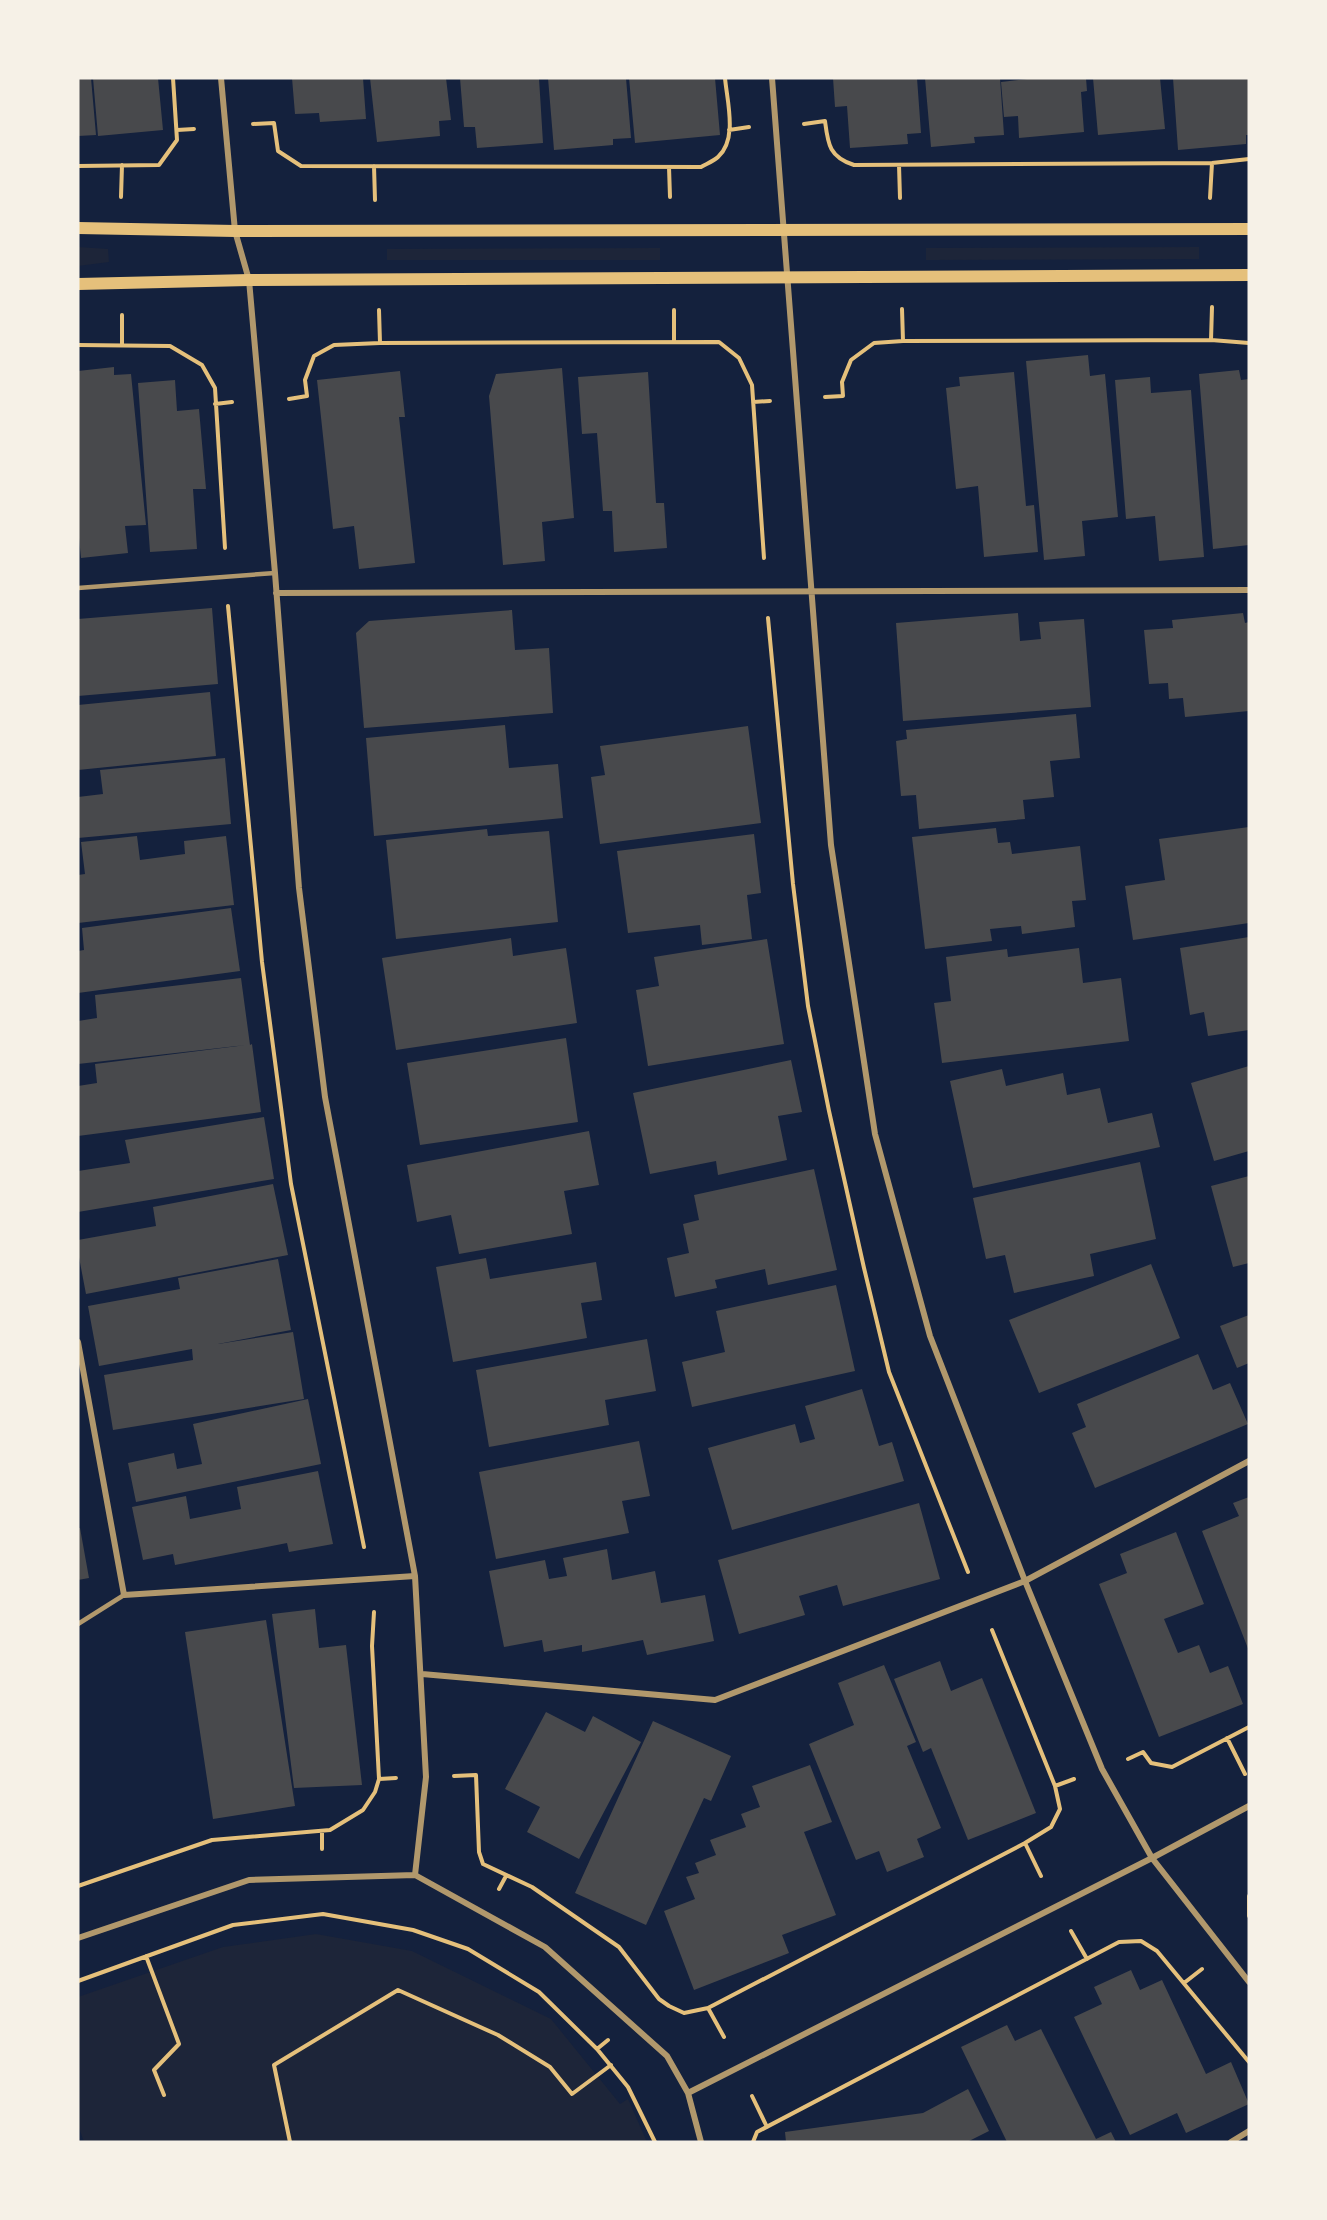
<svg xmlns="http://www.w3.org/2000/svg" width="1327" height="2220" viewBox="0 0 1327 2220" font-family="Bitter,serif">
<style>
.green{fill:#1d2539}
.building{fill:#48494c}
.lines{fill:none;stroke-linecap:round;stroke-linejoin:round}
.path{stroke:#e5c07b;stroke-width:4}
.service{stroke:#b1986c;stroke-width:4.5}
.minor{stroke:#b1986c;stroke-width:6}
.secondary{stroke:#e5c07b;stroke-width:12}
</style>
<rect width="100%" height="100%" fill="#14213d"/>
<path class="green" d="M 78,247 L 108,249 L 109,262 L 78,266 Z
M 1199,247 L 1199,259 L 926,260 L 926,248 Z
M 660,248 L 660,260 L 387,260 L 387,249 Z
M 316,1934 L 412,1951 L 551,2019 L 620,2104 L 628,2099 L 647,2142 L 84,2142 L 78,2125 L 78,1997 L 223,1947 Z"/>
<path class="building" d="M 78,78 L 91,78 L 96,135 L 78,136 Z
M 93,78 L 158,78 L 163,130 L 98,136 Z
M 292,78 L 363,78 L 366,119 L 320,122 L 319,113 L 295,114 Z
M 370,78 L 446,78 L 451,120 L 439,121 L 440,136 L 377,142 Z
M 460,78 L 539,78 L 543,143 L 477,148 L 475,127 L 464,127 Z
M 548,78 L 626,78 L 631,138 L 613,139 L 613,145 L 554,150 Z
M 629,78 L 715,78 L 720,135 L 635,143 Z
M 833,78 L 917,78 L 921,133 L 907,134 L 908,144 L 850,148 L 847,106 L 835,107 Z
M 925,78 L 1000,78 L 1004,135 L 974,137 L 975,143 L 931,147 Z
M 1036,78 L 1086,78 L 1087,91 L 1081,92 L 1084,132 L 1019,138 L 1018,116 L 1004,117 L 1001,82 Z
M 1093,78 L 1160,78 L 1165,129 L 1098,135 Z
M 1173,78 L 1249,78 L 1249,135 L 1246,135 L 1246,144 L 1178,150 Z
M 1088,355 L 1090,376 L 1105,374 L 1118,517 L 1082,521 L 1085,556 L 1044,560 L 1026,361 Z
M 114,367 L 114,375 L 131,374 L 146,525 L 125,526 L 128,553 L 81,558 L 78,528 L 78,371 Z
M 562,368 L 574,518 L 542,522 L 545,561 L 503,565 L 489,396 L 496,374 Z
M 1239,370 L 1241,380 L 1249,379 L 1249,545 L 1213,549 L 1199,374 Z
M 400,371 L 405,417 L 399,417 L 415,563 L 359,569 L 354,526 L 333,529 L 317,380 Z
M 648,372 L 656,503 L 664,503 L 667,548 L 614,552 L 612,511 L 603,511 L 597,433 L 582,434 L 578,377 Z
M 1014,372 L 1026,506 L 1034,505 L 1038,552 L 984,557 L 978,486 L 956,489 L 946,388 L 960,386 L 959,377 Z
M 1150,377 L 1151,393 L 1191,390 L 1204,557 L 1159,561 L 1155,516 L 1126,519 L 1115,380 Z
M 175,380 L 177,411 L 199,409 L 206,489 L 193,489 L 197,549 L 150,552 L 138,383 Z
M 212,608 L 218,684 L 78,696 L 78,619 Z
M 512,610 L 515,650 L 549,648 L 553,713 L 364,728 L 356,633 L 369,621 Z
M 1018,613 L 1020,641 L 1041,639 L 1039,622 L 1084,619 L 1091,707 L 903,721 L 896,623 Z
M 1243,613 L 1245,623 L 1249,622 L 1249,711 L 1185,717 L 1183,698 L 1169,699 L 1168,683 L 1149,684 L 1144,630 L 1173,628 L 1172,620 Z
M 210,692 L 216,756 L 78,770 L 78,705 Z
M 1076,714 L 1080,758 L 1050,761 L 1054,797 L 1023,800 L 1025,819 L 919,829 L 916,795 L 901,796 L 896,741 L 907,739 L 906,730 Z
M 505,725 L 509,768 L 558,764 L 563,818 L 374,836 L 366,738 Z
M 748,726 L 761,823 L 600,844 L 591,777 L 605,775 L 600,746 Z
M 225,758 L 231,824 L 78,838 L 78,797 L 103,794 L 100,770 Z
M 1249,827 L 1249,923 L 1133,940 L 1125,886 L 1165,880 L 1159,839 Z
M 996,828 L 998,843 L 1010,842 L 1012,854 L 1080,846 L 1086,900 L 1072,901 L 1075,927 L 1022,934 L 1021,926 L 990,929 L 992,941 L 925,949 L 912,837 Z
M 487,829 L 488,836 L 549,831 L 558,922 L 396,939 L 386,840 Z
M 754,834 L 761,893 L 747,895 L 752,939 L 702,945 L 700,925 L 628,933 L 617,851 Z
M 137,836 L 140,860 L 185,854 L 184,841 L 226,836 L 234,905 L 78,923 L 78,875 L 85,874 L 81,842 Z
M 231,908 L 240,971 L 78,993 L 78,951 L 84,950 L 82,928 Z
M 1249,937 L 1249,1030 L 1208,1036 L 1204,1012 L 1190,1015 L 1180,948 Z
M 511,938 L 513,956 L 566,948 L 577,1023 L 396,1050 L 382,958 Z
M 767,939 L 784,1044 L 648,1066 L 636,990 L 659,986 L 654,957 Z
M 1079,948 L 1083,983 L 1121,978 L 1129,1041 L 942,1063 L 934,1003 L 951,1001 L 946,957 L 1007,949 L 1008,957 Z
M 241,978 L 250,1045 L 252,1044 L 261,1112 L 78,1136 L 78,1086 L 97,1083 L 95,1064 L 246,1045 L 78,1064 L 78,1021 L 97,1018 L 95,995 Z
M 566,1038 L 578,1122 L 420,1145 L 407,1063 Z
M 791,1060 L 802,1112 L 778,1116 L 787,1160 L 718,1175 L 716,1161 L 650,1174 L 633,1093 Z
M 1249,1066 L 1249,1151 L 1214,1161 L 1191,1083 Z
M 1002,1069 L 1006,1086 L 1063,1073 L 1067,1095 L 1100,1088 L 1108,1123 L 1152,1113 L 1160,1147 L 973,1188 L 950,1081 Z
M 264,1117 L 274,1179 L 78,1212 L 78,1171 L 130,1163 L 125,1140 Z
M 589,1131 L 599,1185 L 564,1191 L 572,1234 L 459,1254 L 451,1215 L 417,1222 L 407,1165 Z
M 1140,1162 L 1156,1239 L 1090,1254 L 1094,1276 L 1014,1293 L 1005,1255 L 986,1259 L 973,1198 Z
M 814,1169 L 837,1270 L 768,1285 L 765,1269 L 715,1280 L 717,1288 L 675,1297 L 667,1258 L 689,1253 L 683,1224 L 699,1220 L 694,1195 Z
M 1249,1176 L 1249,1263 L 1233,1267 L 1211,1186 Z
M 273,1184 L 288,1255 L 86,1294 L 78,1252 L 78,1240 L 156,1226 L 153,1207 Z
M 486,1258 L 490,1279 L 596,1262 L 602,1300 L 581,1303 L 587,1338 L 453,1362 L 436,1267 Z
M 278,1259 L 291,1330 L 218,1344 L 293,1332 L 304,1399 L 113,1430 L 104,1375 L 193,1360 L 192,1349 L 99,1366 L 88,1306 L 180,1289 L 178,1278 Z
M 1151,1264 L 1180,1338 L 1039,1393 L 1009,1320 Z
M 836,1285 L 855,1371 L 692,1407 L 682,1362 L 725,1352 L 716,1311 Z
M 1249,1315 L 1249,1363 L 1237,1368 L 1220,1326 Z
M 647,1339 L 656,1391 L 605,1400 L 609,1425 L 489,1447 L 476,1370 Z
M 1198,1354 L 1213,1390 L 1230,1383 L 1248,1424 L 1095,1488 L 1072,1433 L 1086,1427 L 1077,1404 Z
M 862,1389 L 879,1446 L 892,1442 L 904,1481 L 732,1530 L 708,1448 L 795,1424 L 800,1443 L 815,1439 L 805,1406 Z
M 308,1399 L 321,1464 L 136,1502 L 128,1463 L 174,1453 L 177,1469 L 202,1464 L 193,1424 Z
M 639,1441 L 650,1496 L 622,1501 L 629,1533 L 496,1559 L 479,1472 Z
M 318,1471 L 333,1544 L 289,1552 L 287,1543 L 175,1565 L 173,1554 L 143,1560 L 132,1507 L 186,1496 L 190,1519 L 241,1509 L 237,1487 Z
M 1249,1497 L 1249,1651 L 1202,1531 L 1239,1516 L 1233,1503 Z
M 919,1503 L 940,1579 L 843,1606 L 837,1585 L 799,1596 L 805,1615 L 739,1634 L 718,1560 Z
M 78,1528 L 80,1528 L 89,1578 L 78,1580 Z
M 1176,1532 L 1204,1604 L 1164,1619 L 1178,1653 L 1199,1645 L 1210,1673 L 1228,1666 L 1243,1704 L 1159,1737 L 1099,1584 L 1127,1573 L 1120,1554 Z
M 607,1549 L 612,1580 L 655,1571 L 661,1603 L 705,1595 L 714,1641 L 647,1655 L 643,1640 L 582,1652 L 582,1645 L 544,1652 L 542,1640 L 504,1647 L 489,1571 L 545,1560 L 549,1579 L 567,1576 L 563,1558 Z
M 315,1609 L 319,1648 L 346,1645 L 362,1785 L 294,1788 L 272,1614 Z
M 266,1620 L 295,1806 L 213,1819 L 185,1632 Z
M 940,1661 L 951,1691 L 982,1678 L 1036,1813 L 968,1840 L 931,1748 L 923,1752 L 894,1679 Z
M 884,1665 L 916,1742 L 907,1746 L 941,1828 L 917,1839 L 924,1857 L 887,1872 L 879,1851 L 856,1860 L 809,1744 L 854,1725 L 838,1683 Z
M 546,1712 L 585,1732 L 593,1716 L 641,1742 L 579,1859 L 527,1832 L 540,1807 L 505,1789 Z
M 653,1721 L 731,1756 L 711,1801 L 704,1798 L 646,1925 L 575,1893 Z
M 810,1765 L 832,1822 L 804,1832 L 836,1915 L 782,1935 L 789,1953 L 694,1990 L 664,1911 L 695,1899 L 686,1877 L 699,1873 L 695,1863 L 716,1855 L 710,1840 L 746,1827 L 741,1814 L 760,1807 L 752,1786 Z
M 1131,1970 L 1140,1990 L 1162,1980 L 1206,2074 L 1231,2062 L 1249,2104 L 1186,2133 L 1177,2113 L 1130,2135 L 1074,2017 L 1102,2004 L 1094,1987 Z
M 1007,2025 L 1015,2041 L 1041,2029 L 1096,2139 L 1111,2132 L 1116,2142 L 1007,2142 L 961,2047 Z
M 968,2089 L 989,2131 L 967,2142 L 786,2142 L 785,2132 L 923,2113 Z"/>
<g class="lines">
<path class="path" d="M 253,124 L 274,123 L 278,151 L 301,166 L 701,167 C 706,164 714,161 718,157 C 738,139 727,101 725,78
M 804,124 L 825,121 C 828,144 829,157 854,165 L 1212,163 L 1249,159
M 177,130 L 194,129
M 729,130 L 749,127
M 899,165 L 900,198
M 78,166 L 159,165 L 177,140 L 173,78
M 374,166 L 375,200
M 669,167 L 670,197
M 121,197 L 122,165
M 1210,198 L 1212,163
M 902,309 L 903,341
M 379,310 L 380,343
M 674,310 L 674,342
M 1211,340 L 1212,307
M 122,344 L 122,315
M 78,345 L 170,346 L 202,365 L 215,388 L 225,548
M 825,397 L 843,396 L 842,382 L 851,360 L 874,343 L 903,341 L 1211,340 L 1249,343
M 289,399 L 307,396 L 305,380 L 314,356 L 334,345 L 380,343 L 719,342 L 739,358 L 752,385 L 764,558
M 753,402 L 770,401
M 215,404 L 232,402
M 228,606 L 262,962 L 291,1184 L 364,1547
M 768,618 L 793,884 L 808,1006 L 829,1111 L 864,1268 L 889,1372 L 968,1572
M 1227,1738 L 1245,1774
M 1128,1759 L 1143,1752 L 1151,1763 L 1172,1767 L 1249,1727
M 454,1776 L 476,1775 L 479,1852 L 483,1864 L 532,1887 L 619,1947 L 659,1999 L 669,2006 L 684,2013 L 708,2008 L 1025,1843 L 1051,1827 L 1060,1809 L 1055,1786 L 992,1630
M 379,1779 L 396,1778
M 1055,1786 L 1074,1779
M 322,1831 L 322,1849
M 1025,1843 L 1041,1876
M 78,1886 L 212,1840 L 330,1830 L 363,1810 L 375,1792 L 379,1779 L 372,1646 L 374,1612
M 499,1889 L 506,1876
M 1249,1896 L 1249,1916
M 1071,1931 L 1087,1959
M 146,1956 L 179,2044 L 154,2070 L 164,2095
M 78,1981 L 233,1925 L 323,1914 L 413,1930 L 468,1949 L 539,1992 L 597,2049 L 628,2087 L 655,2142
M 1184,1983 L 1202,1969
M 708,2008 L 724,2037
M 597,2049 L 608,2040
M 752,2096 L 767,2127
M 290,2142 L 274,2065 L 398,1990 L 498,2035 L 550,2067 L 572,2094 L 611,2065
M 753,2142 L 757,2132 L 1119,1942 L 1141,1941 L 1157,1951 L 1249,2062"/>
<path class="service" d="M 78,588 L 275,573
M 78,1624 L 124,1595"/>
<path class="minor" d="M 221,78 L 235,231 L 249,280 L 275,573 L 299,888 L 325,1097 L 415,1576 L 426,1777 L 415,1875
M 772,78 L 831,845 L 875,1134 L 930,1336 L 1025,1581 L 1102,1769 L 1152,1858 L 1249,1982
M 276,593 L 1249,590
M 78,1342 L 124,1595 L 415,1576
M 422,1674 L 715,1700 L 1025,1581 L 1249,1461
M 78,1938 L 249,1880 L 415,1875 L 545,1947 L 667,2056 L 688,2093 L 701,2142
M 688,2093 L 1152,1858 L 1249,1806
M 1231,2142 L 1249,2131"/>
<path class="secondary" d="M 78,228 L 235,231 L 1249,229
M 78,284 L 249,280 L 1249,275"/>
</g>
<rect width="1327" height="2220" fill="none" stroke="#f6f1e7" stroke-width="159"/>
</svg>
